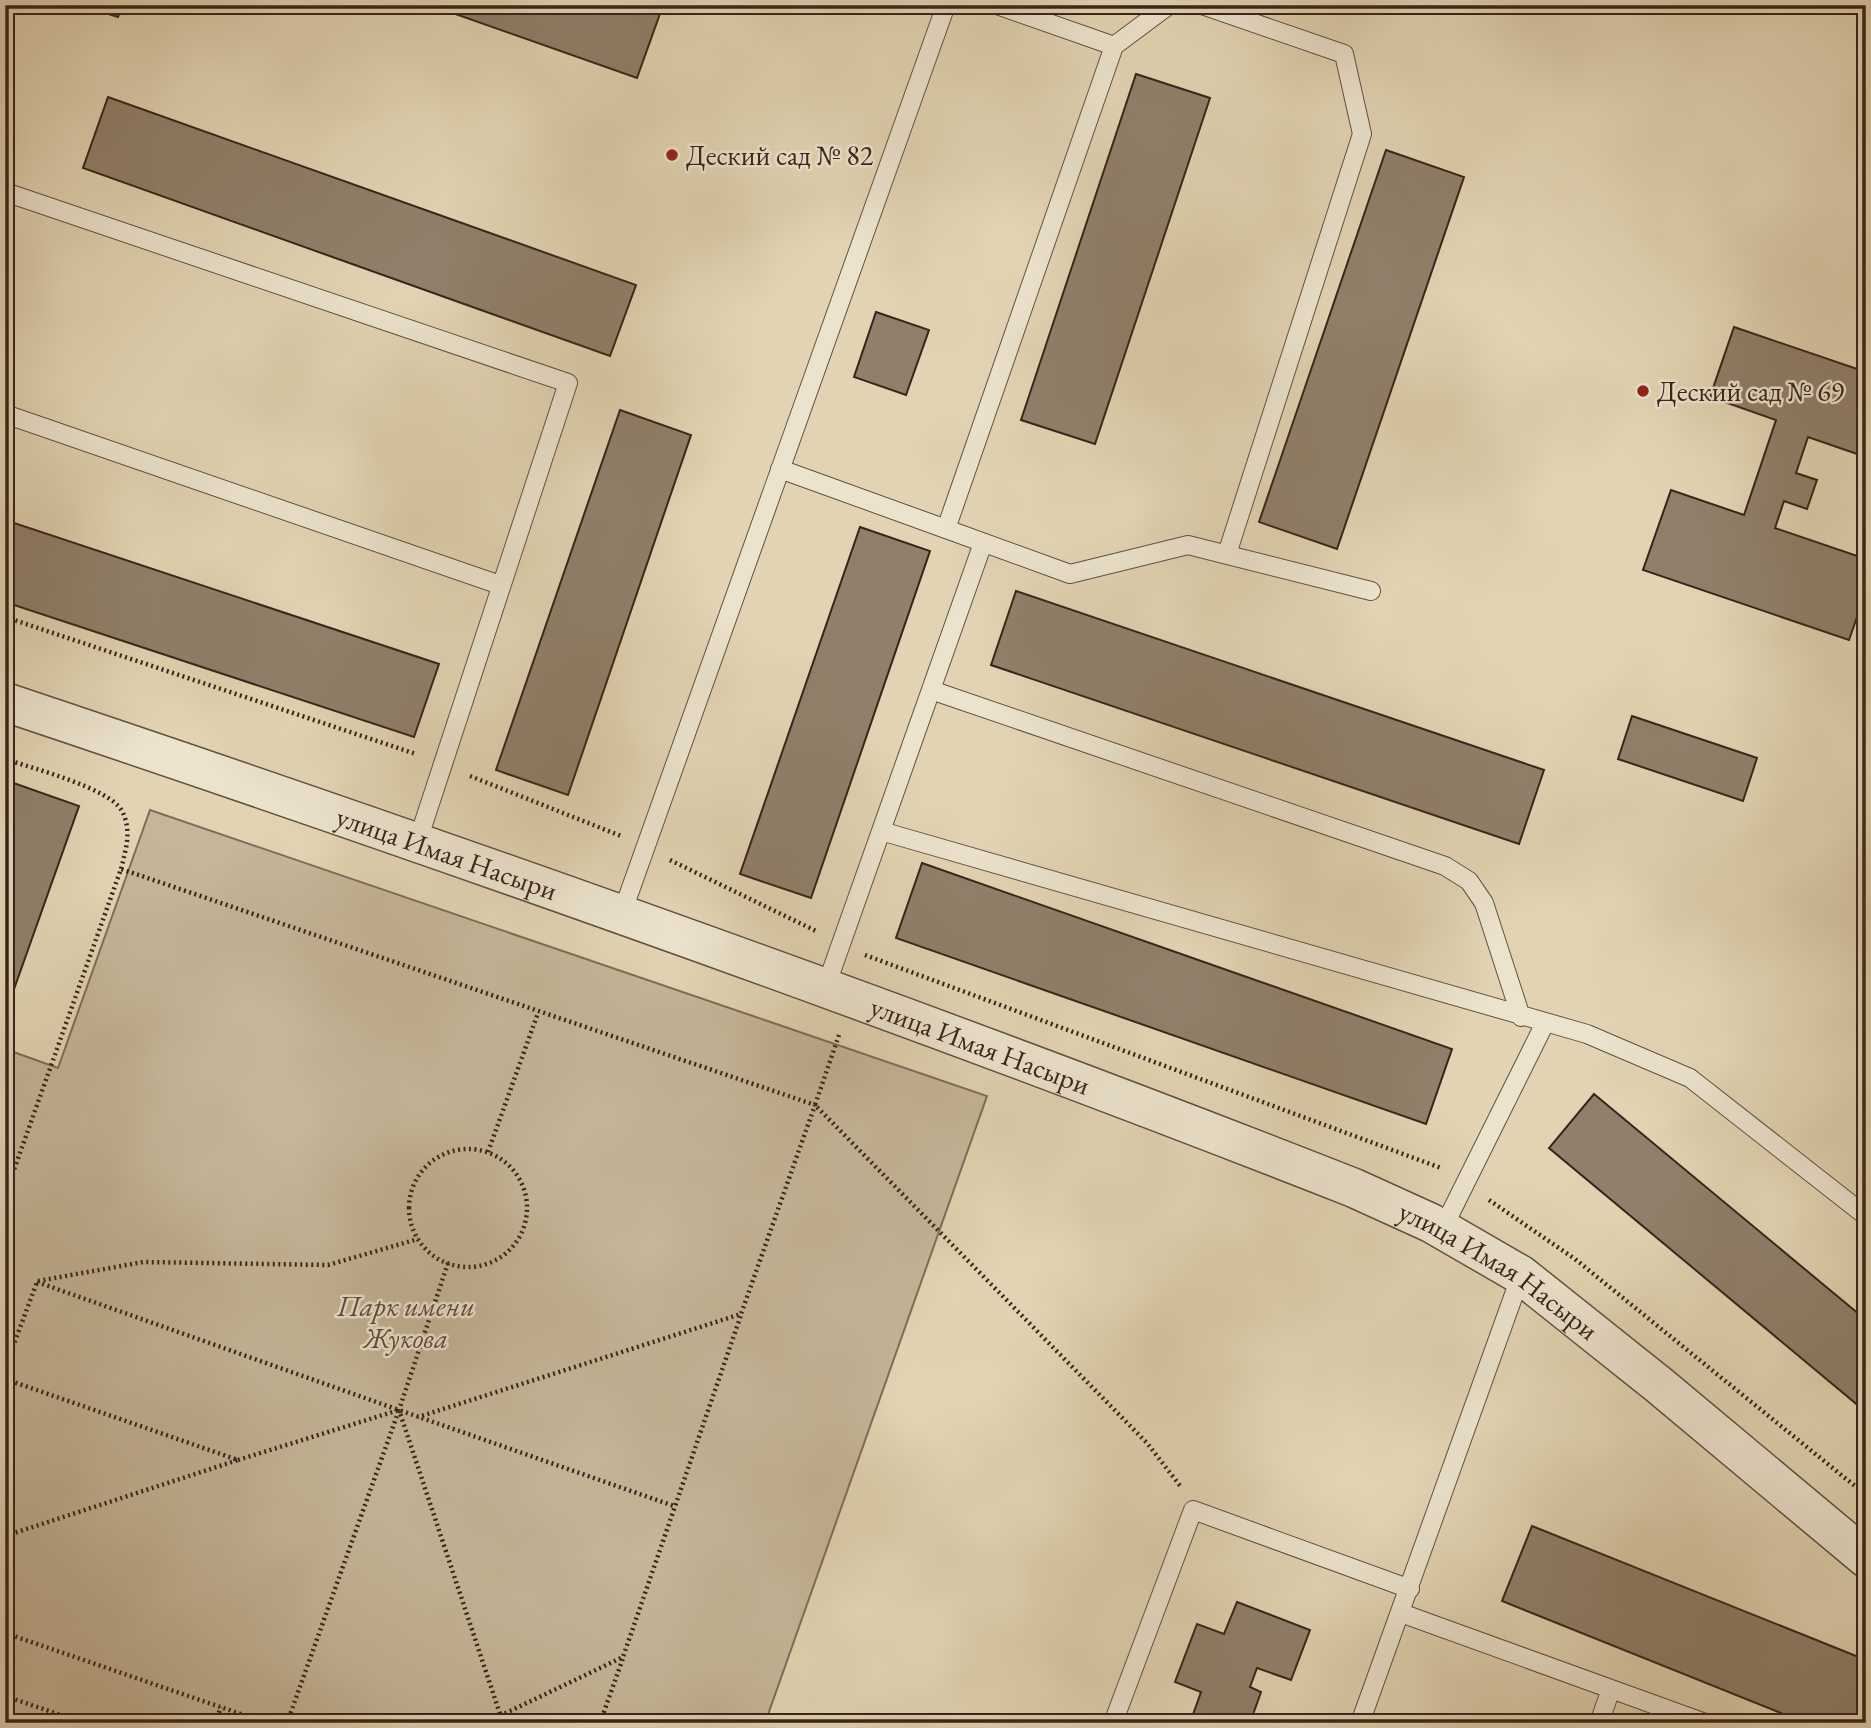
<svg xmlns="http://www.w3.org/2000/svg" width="1871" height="1728" viewBox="0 0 1871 1728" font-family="'EB Garamond',serif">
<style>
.green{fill:#c5b699;stroke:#7e6d5a;stroke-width:2}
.building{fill:#90806b;stroke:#38241c;stroke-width:2}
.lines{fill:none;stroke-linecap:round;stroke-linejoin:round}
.service-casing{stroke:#625042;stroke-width:20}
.tertiary-casing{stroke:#625042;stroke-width:41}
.path{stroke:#38241c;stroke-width:4.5;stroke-dasharray:2 3.5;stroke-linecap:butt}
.service{stroke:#ece3ce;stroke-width:18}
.tertiary{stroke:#ece3ce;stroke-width:38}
.poi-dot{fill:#8f2418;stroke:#ece3ce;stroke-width:2.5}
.labels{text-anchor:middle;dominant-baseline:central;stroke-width:5;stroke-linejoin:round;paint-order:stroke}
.poi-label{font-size:28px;fill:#38241c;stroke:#ece3ce;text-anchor:start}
.street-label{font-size:28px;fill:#38241c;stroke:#ece3ce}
.park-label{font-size:28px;font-style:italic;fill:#5b483b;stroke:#ece3ce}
</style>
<rect width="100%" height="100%" fill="#e2d4b3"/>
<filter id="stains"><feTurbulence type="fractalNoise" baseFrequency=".00286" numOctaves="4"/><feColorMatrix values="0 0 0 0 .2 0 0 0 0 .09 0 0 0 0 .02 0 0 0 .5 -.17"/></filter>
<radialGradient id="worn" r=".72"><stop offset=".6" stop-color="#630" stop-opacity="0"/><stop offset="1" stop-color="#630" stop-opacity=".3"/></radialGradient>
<path class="green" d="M 150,810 L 987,1096 L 765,1723 L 5,1723 L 5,1049 L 58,1068 Z"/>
<path class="building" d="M 80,5 L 122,5 L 118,17 Z
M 430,5 L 655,5 L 662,8 L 637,78 Z
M 1136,74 L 1210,98 L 1095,444 L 1021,420 Z
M 108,97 L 636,285 L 610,356 L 83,168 Z
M 1386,150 L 1464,177 L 1337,549 L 1259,522 Z
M 876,312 L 929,330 L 906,395 L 854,377 Z
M 1734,327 L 1866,372 L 1866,457 L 1808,437 L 1796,473 L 1817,480 L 1807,509 L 1784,501 L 1775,528 L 1866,559 L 1866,591 L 1849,640 L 1643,570 L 1671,490 L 1744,515 L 1776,420 L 1710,397 Z
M 620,410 L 691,435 L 568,795 L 496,770 Z
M 5,520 L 439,664 L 414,737 L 5,602 Z
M 860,527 L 930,551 L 811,898 L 740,874 Z
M 1016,591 L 1544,770 L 1519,844 L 991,665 Z
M 1632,716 L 1757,758 L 1743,801 L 1618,759 Z
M 5,780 L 79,806 L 8,1006 L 5,1005 Z
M 922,863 L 1452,1049 L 1426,1124 L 896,938 Z
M 1594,1094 L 1866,1320 L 1866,1412 L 1549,1148 Z
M 1532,1526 L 1866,1660 L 1866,1723 L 1806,1723 L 1502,1601 Z
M 1237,1602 L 1310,1630 L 1291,1680 L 1257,1668 L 1250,1687 L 1261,1692 L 1250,1723 L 1190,1723 L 1201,1692 L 1175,1682 L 1197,1624 L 1224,1634 Z"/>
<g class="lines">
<defs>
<path id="service" d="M 1202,5 L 1344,54 L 1362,134 L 1227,554
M 1114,46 L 1169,5
M 5,192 L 568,383 L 418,840
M 5,414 L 500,585
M 780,469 L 946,529 L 1114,46 L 997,5
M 946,529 L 1070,574 L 1188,545 L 1371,591
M 931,690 L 1445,866 L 1469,881 L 1484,903 L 1521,1017
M 881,831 L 1587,1034 L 1690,1078 L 1866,1216
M 622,913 L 946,5
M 825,989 L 983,543
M 1442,1230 L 1545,1023
M 1401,1613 L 1705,1723
M 1113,1723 L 1193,1510 L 1410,1589
M 1360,1723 L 1521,1275
M 1599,1723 L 1611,1689"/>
<g id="tertiary">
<path id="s1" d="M 5,702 C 459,854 909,1013 1354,1188 L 1431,1223 L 1521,1275 L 1659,1385 L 1866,1558"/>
</g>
</defs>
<use href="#service" class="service-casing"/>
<use href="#tertiary" class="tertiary-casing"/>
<path class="path" d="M 5,617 L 416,754
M 5,759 C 31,768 110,788 122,811 C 132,830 126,849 121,869
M 470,776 L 621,836
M 670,860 L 816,931
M 865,955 L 1441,1168
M 839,1035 L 815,1105 L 1147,1443 L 1181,1487
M409 1208a59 59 0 1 1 118 0a59 59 0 1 1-118 0Z
M 488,1152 L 538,1013
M 5,1195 L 121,869 L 815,1105 L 741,1314 L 418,1417
M 1489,1200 L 1575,1259 L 1866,1495
M 448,1263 L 399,1410 L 503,1723
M 38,1281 L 143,1262 L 328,1265 L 418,1239
M 37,1282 L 399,1410 L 287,1723
M 5,1368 L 37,1282
M 5,1379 L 238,1460 L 5,1536
M 238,1460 L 399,1410 L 674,1506
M 5,1633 L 267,1723
M 5,1696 L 84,1723
M 215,1723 L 221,1707
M 485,1723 L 623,1657 L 741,1315
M 600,1723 L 623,1658"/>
<use href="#service" class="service"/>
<use href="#tertiary" class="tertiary"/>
</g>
<g class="poi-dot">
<circle cx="672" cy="155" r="7"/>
<circle cx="1643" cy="391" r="7"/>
</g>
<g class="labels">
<g class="poi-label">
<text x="686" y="155">Деский сад № 82</text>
<text x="1657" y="391">Деский сад № 69</text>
</g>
<g class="street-label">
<text stroke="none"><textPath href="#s1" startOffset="467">улица Имая Насыри</textPath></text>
<text stroke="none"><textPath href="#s1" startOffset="1034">улица Имая Насыри</textPath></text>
<text stroke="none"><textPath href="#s1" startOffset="1601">улица Имая Насыри</textPath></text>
</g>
<g class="park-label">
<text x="406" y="1306">Парк имени<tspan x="406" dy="32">Жукова</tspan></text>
</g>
</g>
<rect width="1871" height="1728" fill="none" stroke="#e2d4b3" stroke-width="28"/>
<rect x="7" y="7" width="1857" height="1714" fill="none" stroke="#38241c" stroke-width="3.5"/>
<rect x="14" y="14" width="1843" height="1700" fill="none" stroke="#38241c" stroke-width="2"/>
<rect width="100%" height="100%" filter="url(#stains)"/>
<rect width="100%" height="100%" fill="url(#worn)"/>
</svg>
